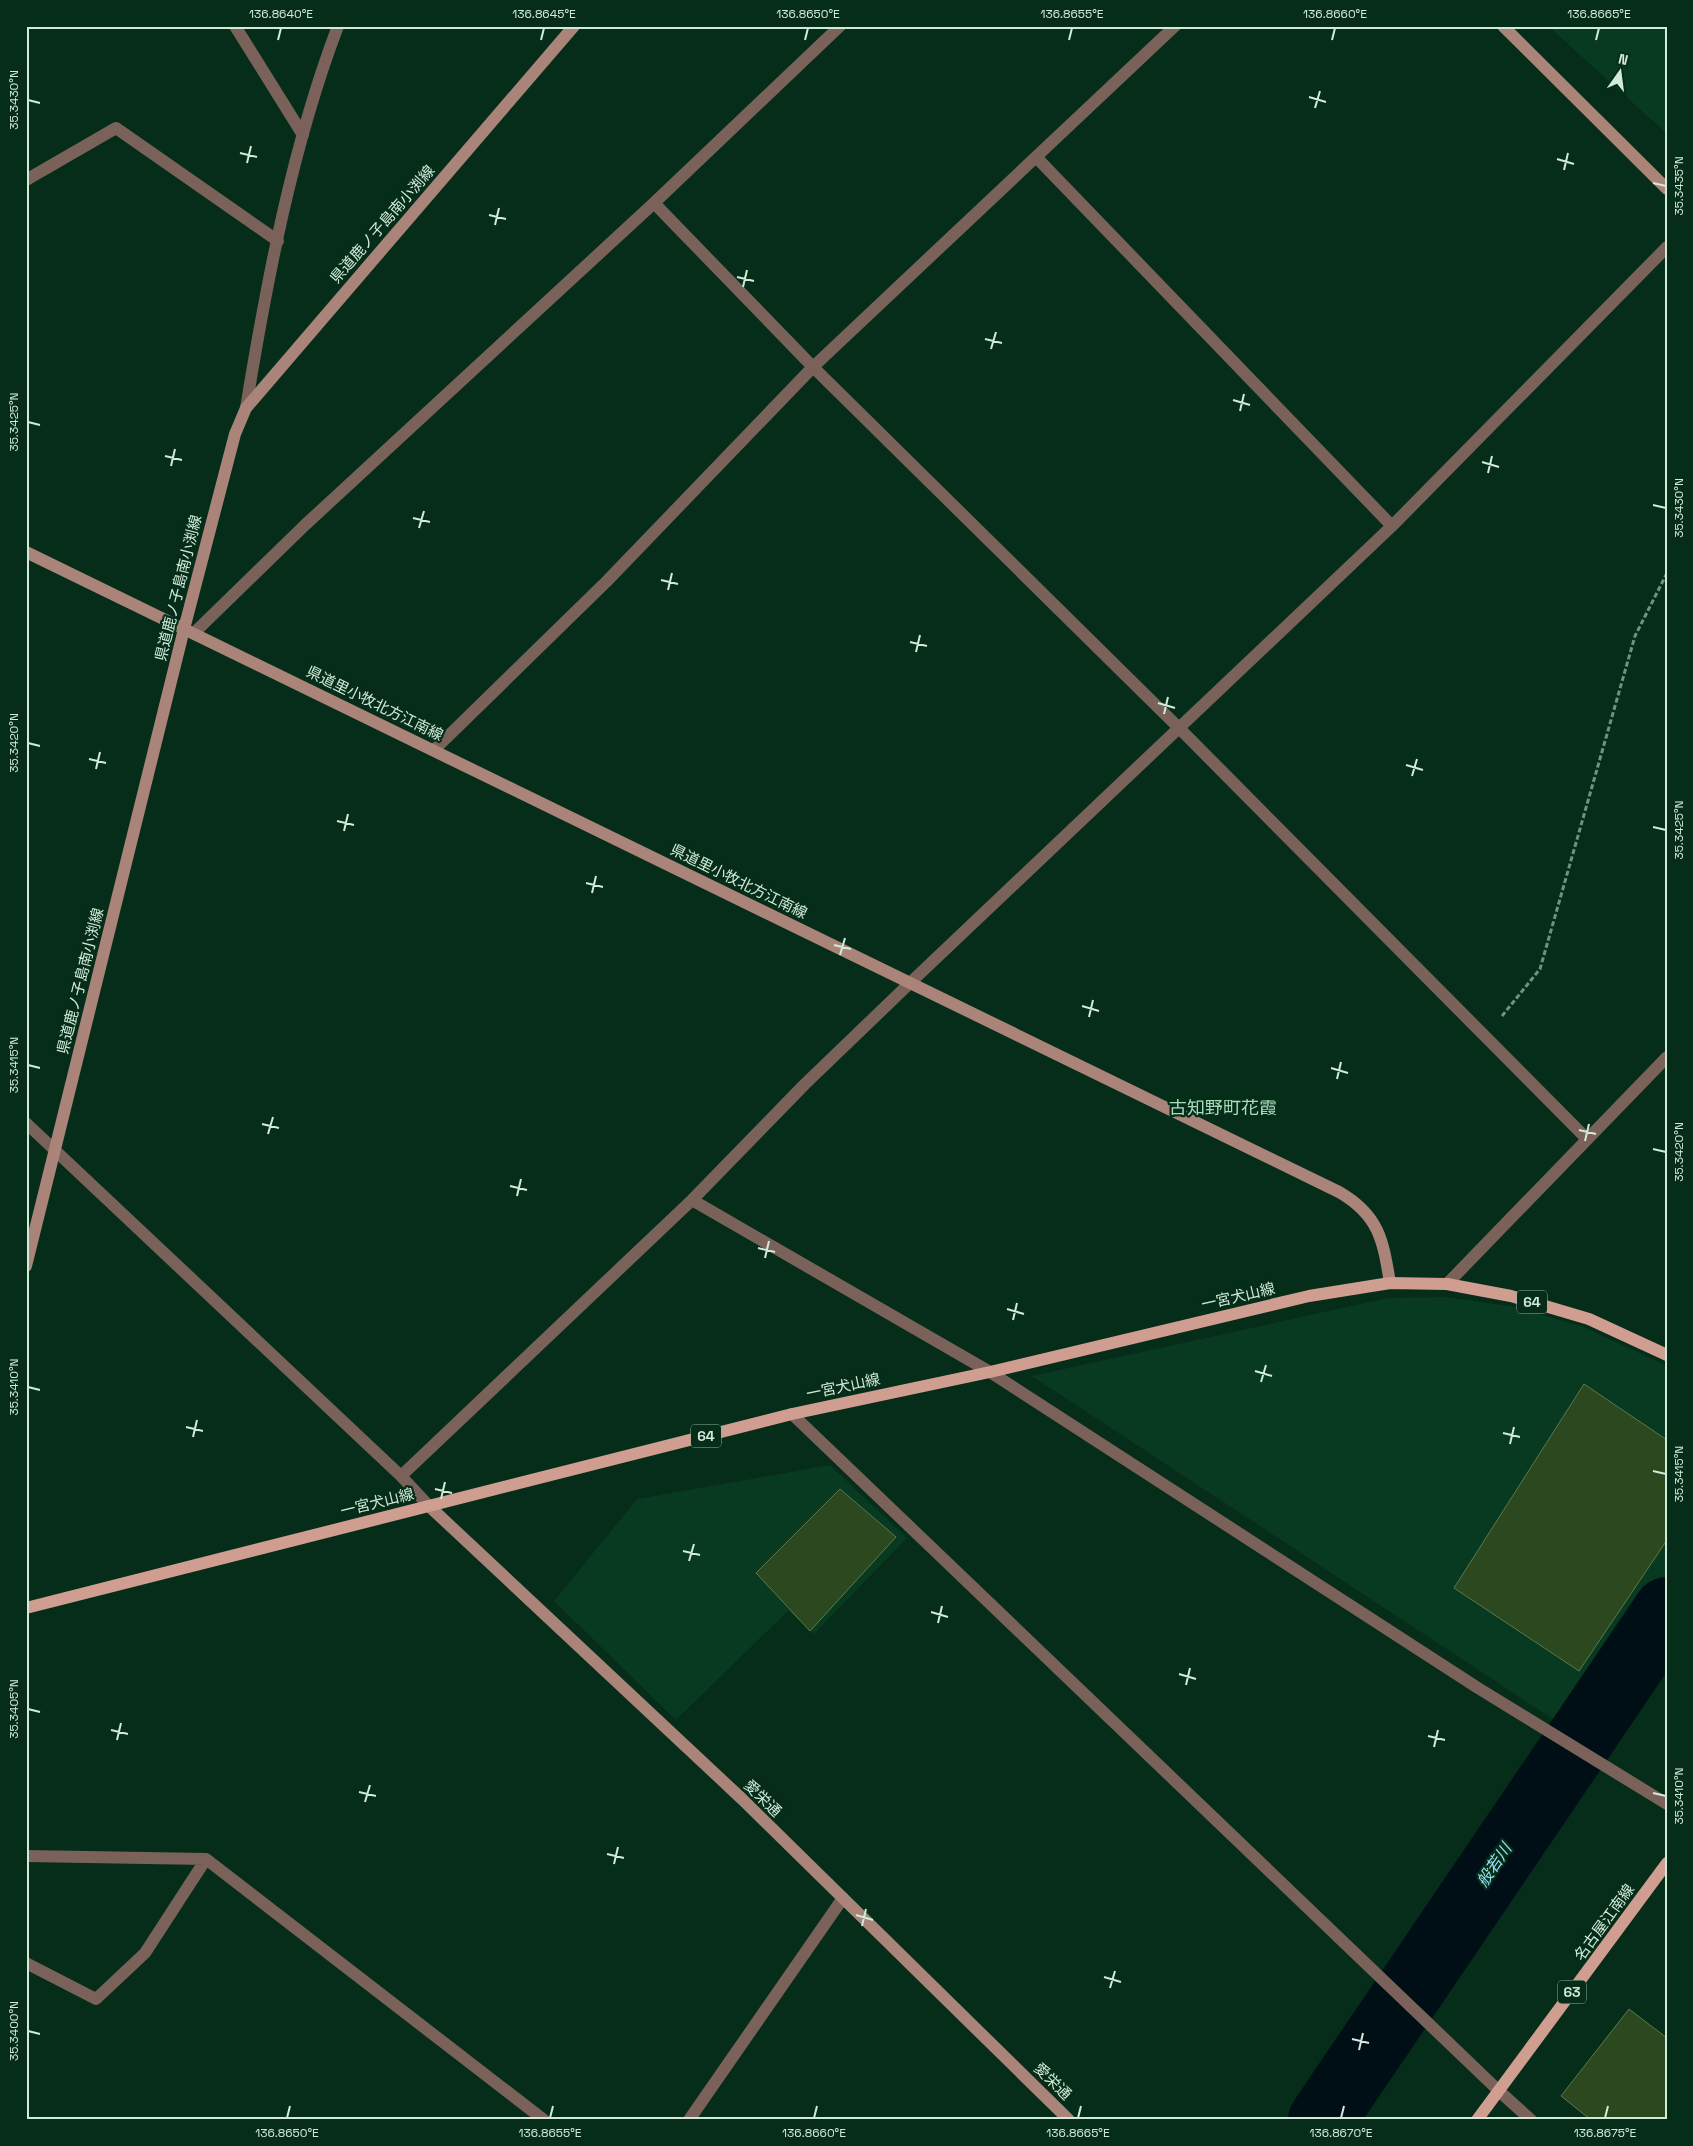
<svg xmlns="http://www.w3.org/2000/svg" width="1693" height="2146" viewBox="0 0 1693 2146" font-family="'Space Grotesk','Noto Sans JP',sans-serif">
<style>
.built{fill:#083921}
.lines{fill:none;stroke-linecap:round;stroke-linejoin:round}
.river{stroke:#000f15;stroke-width:68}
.building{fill:#2c481e;stroke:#5c794e}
.path{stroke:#71927f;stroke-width:3;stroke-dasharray:5 2.5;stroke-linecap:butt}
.street{stroke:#7a625b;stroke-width:12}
.secondary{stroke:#aa8479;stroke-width:12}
.primary{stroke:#d09e91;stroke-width:12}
.ticks{fill:none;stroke:#d1ebd9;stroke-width:2}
.labels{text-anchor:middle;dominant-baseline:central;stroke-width:4.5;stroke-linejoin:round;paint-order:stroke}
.shield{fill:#052d19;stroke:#94b29f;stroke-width:1}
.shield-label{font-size:14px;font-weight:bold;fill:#d1ebd9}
.street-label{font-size:15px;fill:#d1ebd9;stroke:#052d19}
.water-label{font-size:16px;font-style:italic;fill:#98e0f3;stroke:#052d19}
.quarter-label{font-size:18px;fill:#a6dcb9;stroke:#052d19}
.neatline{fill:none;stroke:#d1ebd9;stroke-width:2}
.ticks-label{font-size:12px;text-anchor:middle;fill:#d1ebd9}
</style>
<rect width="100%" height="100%" fill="#052d19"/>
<path class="built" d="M 1548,26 L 1667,26 L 1667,134 Z
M 1446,1297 L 1517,1307 L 1586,1328 L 1667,1366 L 1667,1588 L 1568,1729 L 1032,1376 L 1388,1298 Z
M 830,1465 L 907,1538 L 814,1634 L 788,1611 L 676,1720 L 554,1601 L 637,1499 Z"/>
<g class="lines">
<path class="river" d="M 1322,2120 L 1667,1611"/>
</g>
<path class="building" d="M 1584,1384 L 1667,1440 L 1667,1540 L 1579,1671 L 1454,1588 Z
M 840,1489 L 896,1537 L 810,1631 L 756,1573 Z
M 1629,2009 L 1667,2038 L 1667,2120 L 1591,2120 L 1561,2096 Z"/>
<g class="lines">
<path class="path" d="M 1502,1016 L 1540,969 L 1635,636 L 1667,573"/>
<path class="street" d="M 235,26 L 303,135
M 1036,157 L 1392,526
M 26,180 L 116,128 L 278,241
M 654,203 L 813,367 L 1178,727 L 1587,1139
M 246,408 C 267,280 292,147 338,26
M 194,633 L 305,525 L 654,203 L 840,26
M 434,750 L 607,581 L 813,367 L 1175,26
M 26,1123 L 401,1476 L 429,1506
M 692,1200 L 990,1372 L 1478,1688 L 1667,1804
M 1447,1284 L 1667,1057
M 792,1414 L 1499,2091 L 1531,2120
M 401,1476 L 692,1200 L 805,1084 L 911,982 L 1392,526 L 1667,247
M 26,1856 L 206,1859 L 544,2120
M 26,1963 L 96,1999 L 145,1953 L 206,1859
M 689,2120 L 843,1898"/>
<path class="secondary" d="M 1503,26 L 1667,189
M 26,552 L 1339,1192 C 1379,1215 1383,1240 1390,1283
M 26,1266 L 184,629 L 235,434 L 246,408 L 574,26
M 429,1506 L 742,1799 L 1069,2120"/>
<path class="primary" d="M 26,1608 L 792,1414 L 990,1372 L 1309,1296 L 1390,1283 L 1447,1284 L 1511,1296 L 1589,1319 L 1667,1355
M 1477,2120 L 1667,1863"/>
</g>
<path class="ticks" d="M 278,40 L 281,28M 541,40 L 544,28M 805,40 L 808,28M 1069,40 L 1072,28M 1332,40 L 1335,28M 1596,40 L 1599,28M 1309,97 L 1326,102M 28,100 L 40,103M 1315,108 L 1320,91M 240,153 L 257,157M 1557,159 L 1574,164M 247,163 L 251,146M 1564,170 L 1568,153M 1653,183 L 1666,186M 489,215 L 506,219M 495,225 L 499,208M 737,277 L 754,281M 743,287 L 747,270M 985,339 L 1002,343M 991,349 L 996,332M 1233,400 L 1250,405M 1240,411 L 1244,394M 28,422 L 40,425M 165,456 L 182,460M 1482,462 L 1499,467M 171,466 L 175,449M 1488,473 L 1492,456M 1653,505 L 1666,508M 413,518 L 430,522M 419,528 L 424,511M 661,580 L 678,584M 668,590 L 672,573M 910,642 L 927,646M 916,652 L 920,635M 1158,703 L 1175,708M 1164,714 L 1168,697M 28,743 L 40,746M 89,759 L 106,763M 1406,765 L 1423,770M 96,769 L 100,752M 1412,776 L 1417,759M 337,821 L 354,825M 1653,827 L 1666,830M 344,831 L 348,814M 586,883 L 603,887M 592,893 L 596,876M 834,945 L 851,949M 840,955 L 845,938M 1082,1006 L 1099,1011M 1089,1017 L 1093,1000M 28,1065 L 40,1068M 1331,1068 L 1348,1073M 1337,1079 L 1341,1062M 262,1124 L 279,1128M 1579,1130 L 1596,1134M 268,1134 L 273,1117M 1585,1141 L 1589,1124M 1653,1149 L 1666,1152M 510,1186 L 527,1190M 517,1196 L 521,1179M 758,1248 L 775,1252M 765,1258 L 769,1241M 1007,1309 L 1024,1314M 1013,1320 L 1017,1303M 1255,1371 L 1272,1376M 1261,1382 L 1266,1365M 28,1387 L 40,1390M 186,1427 L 203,1431M 1503,1433 L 1520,1437M 193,1437 L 197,1420M 1510,1444 L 1514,1427M 1653,1471 L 1666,1474M 435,1489 L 452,1493M 441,1499 L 445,1482M 683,1551 L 700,1555M 689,1561 L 694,1544M 931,1612 L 948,1617M 938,1623 L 942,1606M 1179,1674 L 1196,1679M 1186,1685 L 1190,1668M 28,1709 L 40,1712M 111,1730 L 128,1734M 1428,1736 L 1445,1740M 117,1740 L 121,1723M 1434,1747 L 1438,1730M 359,1792 L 376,1796M 1653,1793 L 1666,1796M 365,1802 L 370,1785M 607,1854 L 624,1858M 614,1864 L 618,1847M 856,1915 L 873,1920M 862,1926 L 866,1909M 1104,1977 L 1121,1982M 1110,1988 L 1115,1971M 28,2031 L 40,2034M 1352,2039 L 1369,2043M 1359,2050 L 1363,2033M 287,2118 L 290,2106M 550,2118 L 553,2106M 814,2118 L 817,2106M 1078,2118 L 1081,2106M 1341,2118 L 1344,2106M 1605,2118 L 1608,2106"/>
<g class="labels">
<g class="shield">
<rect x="1517" y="1290.5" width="30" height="23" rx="4"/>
<rect x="691" y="1424.5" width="30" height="23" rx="4"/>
<rect x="1558" y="1980.5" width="28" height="23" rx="4"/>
</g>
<g class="shield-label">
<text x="1532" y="1302">64</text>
<text x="706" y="1436">64</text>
<text x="1572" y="1992">63</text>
</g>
<g class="street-label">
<text transform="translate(382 224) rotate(-49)">県道鹿ノ子島南小渕線</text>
<text transform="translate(178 588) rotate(-76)">県道鹿ノ子島南小渕線</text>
<text transform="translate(375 703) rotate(26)">県道里小牧北方江南線</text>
<text transform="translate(739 881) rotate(26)">県道里小牧北方江南線</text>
<text transform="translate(80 981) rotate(-76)">県道鹿ノ子島南小渕線</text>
<text transform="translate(1238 1296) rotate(-13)">一宮犬山線</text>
<text transform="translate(843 1386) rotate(-12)">一宮犬山線</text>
<text transform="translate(377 1502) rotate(-14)">一宮犬山線</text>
<text transform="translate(763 1798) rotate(44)">愛栄通</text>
<text transform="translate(1604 1922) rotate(-54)">名古屋江南線</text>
<text transform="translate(1053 2081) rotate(44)">愛栄通</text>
</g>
<g class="water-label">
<text transform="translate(1494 1865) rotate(-56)">般若川</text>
</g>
<g class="quarter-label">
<text x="1223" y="1107">古知野町花霞</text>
</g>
</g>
<rect width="1693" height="2146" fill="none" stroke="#052d19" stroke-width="55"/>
<g transform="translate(1620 72) rotate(14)" stroke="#052d19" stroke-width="4" paint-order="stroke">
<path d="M0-4L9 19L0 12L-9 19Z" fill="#d1ebd9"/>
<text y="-8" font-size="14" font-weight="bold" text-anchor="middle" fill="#d1ebd9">N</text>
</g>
<rect x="28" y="28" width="1638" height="2090" class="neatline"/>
<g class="ticks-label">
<text x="281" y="18">136.8640°E</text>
<text x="544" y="18">136.8645°E</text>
<text x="808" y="18">136.8650°E</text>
<text x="1072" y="18">136.8655°E</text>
<text x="1335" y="18">136.8660°E</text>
<text x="1599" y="18">136.8665°E</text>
<text transform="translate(14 100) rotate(-90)" y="4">35.3430°N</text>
<text transform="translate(1679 186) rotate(-90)" y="4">35.3435°N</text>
<text transform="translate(14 422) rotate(-90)" y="4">35.3425°N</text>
<text transform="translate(1679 508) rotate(-90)" y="4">35.3430°N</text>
<text transform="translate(14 743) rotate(-90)" y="4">35.3420°N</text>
<text transform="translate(1679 830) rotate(-90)" y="4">35.3425°N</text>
<text transform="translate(14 1065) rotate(-90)" y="4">35.3415°N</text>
<text transform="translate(1679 1152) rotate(-90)" y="4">35.3420°N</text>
<text transform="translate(14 1387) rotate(-90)" y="4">35.3410°N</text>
<text transform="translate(1679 1474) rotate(-90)" y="4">35.3415°N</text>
<text transform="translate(14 1709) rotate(-90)" y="4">35.3405°N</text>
<text transform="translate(1679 1796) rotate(-90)" y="4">35.3410°N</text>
<text transform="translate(14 2031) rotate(-90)" y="4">35.3400°N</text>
<text x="287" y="2137">136.8650°E</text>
<text x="550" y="2137">136.8655°E</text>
<text x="814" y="2137">136.8660°E</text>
<text x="1078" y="2137">136.8665°E</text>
<text x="1341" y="2137">136.8670°E</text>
<text x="1605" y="2137">136.8675°E</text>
</g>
</svg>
